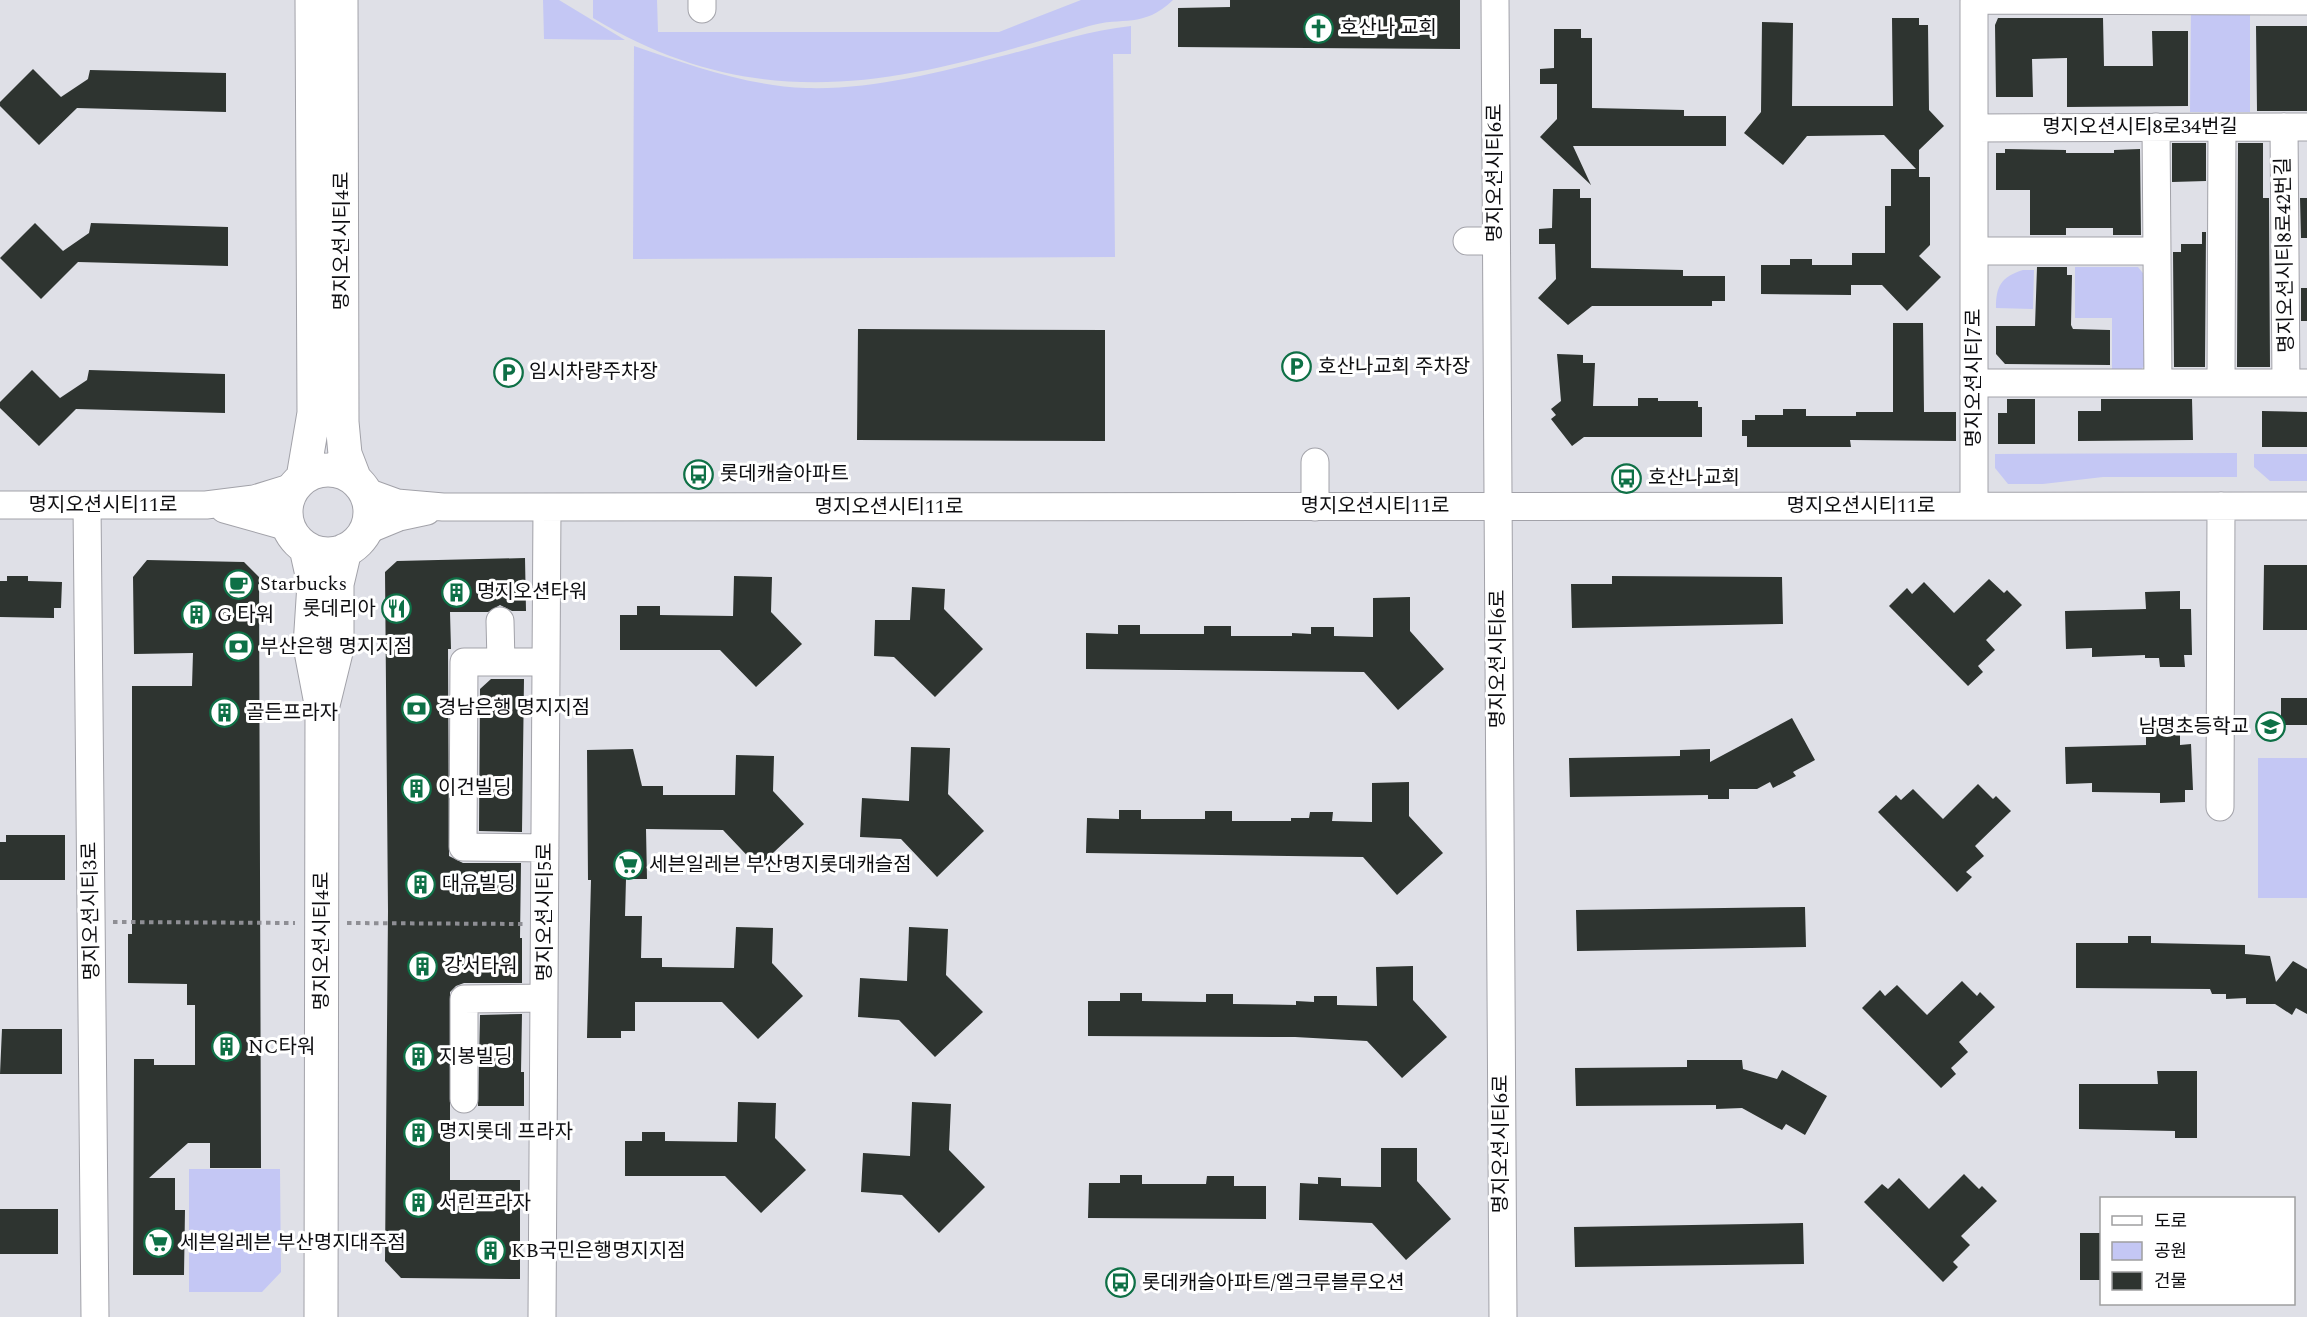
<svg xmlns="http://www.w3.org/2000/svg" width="2307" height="1317" viewBox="0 0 2307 1317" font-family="Spectral,'Noto Sans KR',serif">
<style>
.green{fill:#c4c7f4}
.building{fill:#2e3430}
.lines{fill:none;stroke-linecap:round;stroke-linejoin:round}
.minor-casing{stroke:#a2a2a9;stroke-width:29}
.major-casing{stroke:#a2a2a9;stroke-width:35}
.path{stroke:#8e8e94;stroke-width:4;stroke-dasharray:4.5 4.5;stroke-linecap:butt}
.minor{stroke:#fff;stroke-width:27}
.major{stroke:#fff;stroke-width:33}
.labels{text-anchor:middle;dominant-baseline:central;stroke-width:6;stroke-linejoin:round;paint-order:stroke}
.poi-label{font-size:20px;fill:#0e0e11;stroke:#fff;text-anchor:start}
.street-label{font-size:20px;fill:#0e0e11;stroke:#fff}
</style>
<rect width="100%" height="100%" fill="#dfe0e7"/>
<path class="green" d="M 543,0 L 559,0 L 625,40 L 544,39 Z
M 593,0 L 657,0 L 658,32 L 999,32 L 1081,0 L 1173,0 C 1143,29 1123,16 1089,26 C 910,81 765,122 593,18 Z
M 2191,8 L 2250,8 L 2250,112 L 2190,112 Z
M 1131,26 L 1131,54 L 1113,54 L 1115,257 L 633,259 L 634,46 C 690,65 747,86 806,88 C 870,90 937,73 998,57 C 1043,46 1085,31 1131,26 Z
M 2075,267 L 2138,267 L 2150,282 L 2151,358 L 2139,372 L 2112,371 L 2112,318 L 2075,318 Z
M 2023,270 L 2034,270 L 2033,309 L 1996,308 C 1996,286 2001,277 2023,270 Z
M 2237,453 L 2237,477 L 2103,477 L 2043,484 L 2008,484 L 1995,468 L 1995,454 Z
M 2254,454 L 2307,454 L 2307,481 L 2270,481 L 2254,467 Z
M 2258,758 L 2307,758 L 2307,898 L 2258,898 Z
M 189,1169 L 280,1169 L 281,1272 L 262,1292 L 189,1292 Z"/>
<path class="building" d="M 1230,0 L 1460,0 L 1460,49 L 1178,47 L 1178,8 L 1230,7 Z
M 1892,18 L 1919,18 L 1919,25 L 1928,25 L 1929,110 L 1944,126 L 1919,150 L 1919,177 L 1930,177 L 1930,245 L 1919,256 L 1941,277 L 1907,311 L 1882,285 L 1851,285 L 1851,295 L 1761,294 L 1761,265 L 1790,265 L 1790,259 L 1812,259 L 1812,265 L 1852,265 L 1852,253 L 1885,253 L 1885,206 L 1891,206 L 1891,169 L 1916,169 L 1884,135 L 1807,136 L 1783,165 L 1744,133 L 1761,112 L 1762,22 L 1793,23 L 1792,106 L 1893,106 Z
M 1998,18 L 2103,18 L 2104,66 L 2153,66 L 2152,31 L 2188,31 L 2188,106 L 2067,107 L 2067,58 L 2032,59 L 2033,97 L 1996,97 L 1995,25 Z
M 2256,26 L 2307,26 L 2307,111 L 2257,111 Z
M 1554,29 L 1581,29 L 1581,38 L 1592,38 L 1592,108 L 1684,110 L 1684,116 L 1726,116 L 1726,146 L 1573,146 L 1591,185 L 1540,137 L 1557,119 L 1557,84 L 1540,84 L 1540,69 L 1554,68 Z
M 33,69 L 61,97 L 88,79 L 90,70 L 226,73 L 226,112 L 77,108 L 39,145 L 0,106 L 0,102 Z
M 2172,143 L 2206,143 L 2206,181 L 2172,182 Z
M 2238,143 L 2263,143 L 2263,198 L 2269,198 L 2270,367 L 2237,367 Z
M 2005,149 L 2066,150 L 2066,153 L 2114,153 L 2114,150 L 2140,149 L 2141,235 L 2113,235 L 2113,228 L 2066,228 L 2066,235 L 2030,235 L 2030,190 L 1996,190 L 1996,153 L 2005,153 Z
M 1553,189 L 1580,189 L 1580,198 L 1591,198 L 1591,268 L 1683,270 L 1683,276 L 1725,276 L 1725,301 L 1712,301 L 1712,306 L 1592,306 L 1568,325 L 1538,298 L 1556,279 L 1555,244 L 1539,244 L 1539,229 L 1552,228 Z
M 2300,198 L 2307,198 L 2307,238 L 2301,238 Z
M 35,223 L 63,251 L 89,233 L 91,223 L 228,227 L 228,266 L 78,262 L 41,299 L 0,258 Z
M 2202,232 L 2206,232 L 2205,367 L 2174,367 L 2173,252 L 2181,252 L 2181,244 L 2202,244 Z
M 2037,267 L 2067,267 L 2067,275 L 2072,275 L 2071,325 L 2073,329 L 2110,330 L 2110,365 L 2005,364 L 1996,354 L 1996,326 L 2035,326 Z
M 2301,288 L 2307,288 L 2307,321 L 2301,321 Z
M 1893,323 L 1923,323 L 1924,412 L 1956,412 L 1956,441 L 1850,440 L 1851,447 L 1747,447 L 1747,436 L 1742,436 L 1742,420 L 1755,420 L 1755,415 L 1783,415 L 1783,409 L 1806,409 L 1806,416 L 1856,416 L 1856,412 L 1893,412 Z
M 858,329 L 1105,330 L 1105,441 L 857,440 Z
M 1557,354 L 1583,355 L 1583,363 L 1595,363 L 1593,406 L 1638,406 L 1638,398 L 1658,398 L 1658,401 L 1698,401 L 1698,407 L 1702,407 L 1702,437 L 1584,437 L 1572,446 L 1551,419 L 1556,415 L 1551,409 L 1561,401 Z
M 32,370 L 60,398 L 87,380 L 89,370 L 225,374 L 225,413 L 76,409 L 39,446 L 0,408 L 0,402 Z
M 2007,399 L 2035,399 L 2035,444 L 1998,444 L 1998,413 L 2007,413 Z
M 2101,399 L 2192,399 L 2193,440 L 2078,441 L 2078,411 L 2101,411 Z
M 2262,411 L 2307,412 L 2307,447 L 2262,447 Z
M 525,558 L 526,611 L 512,611 L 500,605 L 488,612 L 450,612 L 451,649 L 448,649 L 449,856 L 463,863 L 521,863 L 520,938 L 522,938 L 522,983 L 464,983 L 456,986 L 450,992 L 450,1180 L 520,1180 L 520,1279 L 401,1278 L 385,1261 L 388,911 L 385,572 L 397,561 Z
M 147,560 L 244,562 L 259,577 L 261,1168 L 210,1168 L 210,1143 L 188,1143 L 149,1178 L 175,1178 L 175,1210 L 185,1210 L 184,1275 L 133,1275 L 134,1059 L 154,1059 L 154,1065 L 195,1065 L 195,1005 L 187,1005 L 187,984 L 128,983 L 128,934 L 132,934 L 132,686 L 192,686 L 193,653 L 134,654 L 133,577 Z
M 2264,565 L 2307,565 L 2307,630 L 2263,630 Z
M 7,576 L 28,576 L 28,581 L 62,582 L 61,608 L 54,608 L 54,618 L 0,617 L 0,581 L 7,581 Z
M 734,576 L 772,577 L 771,612 L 802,644 L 756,687 L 720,650 L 620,650 L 620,615 L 637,615 L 637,606 L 660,606 L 660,615 L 733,616 Z
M 1612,576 L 1782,577 L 1783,624 L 1572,628 L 1571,584 L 1612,584 Z
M 1989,579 L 2004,593 L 2007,590 L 2022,605 L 1986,640 L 1995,650 L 1978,666 L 1983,672 L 1968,686 L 1889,606 L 1907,588 L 1912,594 L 1924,582 L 1954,613 Z
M 912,587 L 945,589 L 944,609 L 983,649 L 935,697 L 894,657 L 874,656 L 875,620 L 910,620 Z
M 2180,591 L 2180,609 L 2191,609 L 2192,655 L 2184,655 L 2185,667 L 2160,667 L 2159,658 L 2145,658 L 2145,655 L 2092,657 L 2092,648 L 2066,649 L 2065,611 L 2146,609 L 2145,592 Z
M 1410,597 L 1410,631 L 1444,669 L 1398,710 L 1364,672 L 1086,669 L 1086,633 L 1118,634 L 1118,625 L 1140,625 L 1140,634 L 1204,634 L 1204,626 L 1231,626 L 1231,636 L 1292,636 L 1292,633 L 1311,634 L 1311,627 L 1334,627 L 1334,636 L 1373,637 L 1373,598 Z
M 491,679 L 524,679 L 522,832 L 479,831 L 480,689 Z
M 2281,698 L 2307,698 L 2307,725 L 2281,725 Z
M 1792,718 L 1815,760 L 1793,772 L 1796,776 L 1773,788 L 1770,782 L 1757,789 L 1729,789 L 1729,799 L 1708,799 L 1708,795 L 1570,797 L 1569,758 L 1680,756 L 1680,750 L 1710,749 L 1710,762 Z
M 2146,727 L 2180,727 L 2180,745 L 2191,744 L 2193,790 L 2185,790 L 2185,802 L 2160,803 L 2160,793 L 2092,792 L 2092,783 L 2066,784 L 2065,747 L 2146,745 Z
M 911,747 L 950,748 L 948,794 L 984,831 L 937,877 L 901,839 L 860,837 L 862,798 L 909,801 Z
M 633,749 L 642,786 L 663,786 L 663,795 L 735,795 L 736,755 L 774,756 L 773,791 L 804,824 L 758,867 L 723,830 L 646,829 L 647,879 L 626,879 L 625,916 L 642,916 L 641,958 L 662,958 L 662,967 L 734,968 L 736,927 L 773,928 L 772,963 L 803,996 L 758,1039 L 722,1002 L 635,1002 L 635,1031 L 621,1031 L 621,1038 L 587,1038 L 591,880 L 588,880 L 587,750 Z
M 1409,782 L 1409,816 L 1443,853 L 1397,895 L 1363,857 L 1086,853 L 1087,818 L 1119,819 L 1119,810 L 1141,810 L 1141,819 L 1205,819 L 1205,811 L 1232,811 L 1232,821 L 1291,821 L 1291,818 L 1309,818 L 1310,812 L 1333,812 L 1332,821 L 1372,822 L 1372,783 Z
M 1978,784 L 1993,799 L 1996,796 L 2011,811 L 1975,846 L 1984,856 L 1966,872 L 1972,877 L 1957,892 L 1878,812 L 1896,795 L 1901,800 L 1913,789 L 1943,819 Z
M 6,835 L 65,835 L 65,880 L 0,880 L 0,842 L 6,842 Z
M 1805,907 L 1806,947 L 1577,951 L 1576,910 Z
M 909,927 L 948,929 L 946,975 L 983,1012 L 935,1057 L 899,1020 L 858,1017 L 860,978 L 907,981 Z
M 2128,936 L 2151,936 L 2151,943 L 2245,945 L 2245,954 L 2270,956 L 2276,982 L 2293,961 L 2307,969 L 2307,1014 L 2296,1008 L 2292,1015 L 2275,1004 L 2246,1004 L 2246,998 L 2226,999 L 2226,994 L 2212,994 L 2210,989 L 2076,988 L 2076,943 L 2128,943 Z
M 1413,966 L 1413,1000 L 1447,1037 L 1402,1078 L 1367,1041 L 1295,1037 L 1088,1036 L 1088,1001 L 1120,1001 L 1120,993 L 1142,993 L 1142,1001 L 1206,1002 L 1206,994 L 1233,994 L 1233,1004 L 1296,1005 L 1296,1001 L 1314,1002 L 1314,996 L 1337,996 L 1337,1005 L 1377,1006 L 1376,967 Z
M 1962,981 L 1977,996 L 1980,992 L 1995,1007 L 1959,1042 L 1968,1052 L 1951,1068 L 1956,1074 L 1941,1088 L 1862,1008 L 1880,990 L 1885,996 L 1897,985 L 1927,1015 Z
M 522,1014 L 521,1072 L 524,1072 L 524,1106 L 478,1106 L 480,1015 Z
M 2,1029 L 62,1029 L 62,1074 L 0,1074 Z
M 1687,1060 L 1742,1060 L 1743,1069 L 1777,1079 L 1782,1070 L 1827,1096 L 1805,1135 L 1786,1124 L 1782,1130 L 1742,1108 L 1716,1109 L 1716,1105 L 1576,1106 L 1575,1068 L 1687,1067 Z
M 2157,1071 L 2197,1071 L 2197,1138 L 2175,1138 L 2175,1131 L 2079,1129 L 2079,1084 L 2158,1084 Z
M 738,1102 L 776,1103 L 775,1138 L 806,1170 L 761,1213 L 725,1176 L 625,1176 L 625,1141 L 642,1141 L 642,1132 L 665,1132 L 665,1141 L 737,1142 Z
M 912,1102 L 951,1104 L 949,1150 L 985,1187 L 939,1233 L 902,1195 L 861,1192 L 863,1153 L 910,1156 Z
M 1381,1148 L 1417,1148 L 1417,1181 L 1451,1219 L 1406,1260 L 1372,1223 L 1299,1220 L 1300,1183 L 1318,1184 L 1318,1177 L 1341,1178 L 1341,1186 L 1381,1187 Z
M 1964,1174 L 1979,1189 L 1982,1186 L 1997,1201 L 1961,1236 L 1970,1245 L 1953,1262 L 1958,1267 L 1943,1282 L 1864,1202 L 1882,1184 L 1888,1189 L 1899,1178 L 1929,1209 Z
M 1120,1175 L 1142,1175 L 1142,1184 L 1206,1184 L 1207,1176 L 1234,1176 L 1234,1186 L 1266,1186 L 1266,1219 L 1088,1218 L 1089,1183 L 1120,1183 Z
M 0,1209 L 58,1209 L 58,1254 L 0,1254 Z
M 1803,1223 L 1804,1264 L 1575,1267 L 1574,1227 Z
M 2080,1233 L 2102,1233 L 2102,1280 L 2080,1280 Z"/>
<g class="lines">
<defs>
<path id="minor" d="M 702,0 L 702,9
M 1495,0 L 1503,1317
M 1974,0 L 2307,1
M 2156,127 L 2158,383
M 2284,127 L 2286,383
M 1974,128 L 2307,127
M 1467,241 L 1495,241
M 1975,251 L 2157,251
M 1974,383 L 2307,383
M 2221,383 L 2222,127
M 1315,462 L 1315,507
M 364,491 L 397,503 L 443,507 L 2307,506
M 0,505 L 206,505 L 254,499 L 293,487
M 87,505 L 95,1317
M 1974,506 L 1974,0
M 224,509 L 288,527
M 365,531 L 399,517 L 427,511
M 500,621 L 501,662
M 2220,807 L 2221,506
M 545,848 L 463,847 L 464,662 L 546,662
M 464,1099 L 464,999 L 544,998
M 542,1317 L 547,507"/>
<path id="major" d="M 341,0 L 342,422 L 345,454 L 355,480
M286 512a42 42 0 1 1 84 0a42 42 0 1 1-84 0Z
M 303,478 L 314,413 L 312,0
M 306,548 L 314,584 L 310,646 L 322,709 L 337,648 L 337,584 L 345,550
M 321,1317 L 322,709"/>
</defs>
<use href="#minor" class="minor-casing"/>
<use href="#major" class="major-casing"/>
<path class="path" d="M 113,922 L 295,923
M 347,923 L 523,924"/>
<use href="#minor" class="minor"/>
<use href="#major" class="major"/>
</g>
<defs>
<symbol id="church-ring" viewBox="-11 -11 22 22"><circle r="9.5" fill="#fff" stroke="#0e7046" stroke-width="1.5"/><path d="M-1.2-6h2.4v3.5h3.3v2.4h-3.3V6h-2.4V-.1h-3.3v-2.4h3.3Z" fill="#0e7046"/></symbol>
<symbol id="parking-ring" viewBox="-11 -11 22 22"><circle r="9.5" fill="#fff" stroke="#0e7046" stroke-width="1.5"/><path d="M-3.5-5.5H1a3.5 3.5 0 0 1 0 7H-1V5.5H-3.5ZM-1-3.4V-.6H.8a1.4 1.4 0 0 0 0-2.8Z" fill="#0e7046"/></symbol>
<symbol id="bus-ring" viewBox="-11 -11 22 22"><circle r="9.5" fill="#fff" stroke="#0e7046" stroke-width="1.5"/><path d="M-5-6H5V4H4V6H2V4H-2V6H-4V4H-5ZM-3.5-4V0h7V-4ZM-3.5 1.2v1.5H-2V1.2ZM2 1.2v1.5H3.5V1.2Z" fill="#0e7046"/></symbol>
<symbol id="cafe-ring" viewBox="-11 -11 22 22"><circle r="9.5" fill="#fff" stroke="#0e7046" stroke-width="1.5"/><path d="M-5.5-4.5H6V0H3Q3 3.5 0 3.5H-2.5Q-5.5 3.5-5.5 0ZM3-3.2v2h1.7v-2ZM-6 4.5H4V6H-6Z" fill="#0e7046"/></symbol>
<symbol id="building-ring" viewBox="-11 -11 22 22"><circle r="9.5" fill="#fff" stroke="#0e7046" stroke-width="1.5"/><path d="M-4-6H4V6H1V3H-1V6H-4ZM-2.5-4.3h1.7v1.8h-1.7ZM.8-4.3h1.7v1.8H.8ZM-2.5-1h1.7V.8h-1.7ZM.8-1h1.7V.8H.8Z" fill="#0e7046"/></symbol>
<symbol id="restaurant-ring" viewBox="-11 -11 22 22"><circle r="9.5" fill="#fff" stroke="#0e7046" stroke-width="1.5"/><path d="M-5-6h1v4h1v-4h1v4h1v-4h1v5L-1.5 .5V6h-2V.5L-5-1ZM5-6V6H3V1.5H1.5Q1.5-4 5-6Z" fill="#0e7046"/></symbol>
<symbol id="bank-ring" viewBox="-11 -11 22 22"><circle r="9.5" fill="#fff" stroke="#0e7046" stroke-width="1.5"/><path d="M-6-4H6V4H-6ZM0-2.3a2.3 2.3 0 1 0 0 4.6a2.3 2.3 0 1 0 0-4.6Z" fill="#0e7046"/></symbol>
<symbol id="school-ring" viewBox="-11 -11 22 22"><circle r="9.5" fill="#fff" stroke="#0e7046" stroke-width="1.5"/><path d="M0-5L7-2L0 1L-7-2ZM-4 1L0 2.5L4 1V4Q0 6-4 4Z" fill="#0e7046"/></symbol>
<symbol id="supermarket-ring" viewBox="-11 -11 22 22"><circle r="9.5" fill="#fff" stroke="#0e7046" stroke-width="1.5"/><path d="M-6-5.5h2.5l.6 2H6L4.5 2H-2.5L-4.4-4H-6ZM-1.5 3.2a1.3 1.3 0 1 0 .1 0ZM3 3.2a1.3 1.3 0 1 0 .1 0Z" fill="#0e7046"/></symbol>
</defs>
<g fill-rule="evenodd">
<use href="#church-ring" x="1302" y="12" width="33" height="33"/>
<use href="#parking-ring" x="1280" y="350" width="33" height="33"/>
<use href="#parking-ring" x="492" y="356" width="33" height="33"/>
<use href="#bus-ring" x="682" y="458" width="33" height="33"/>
<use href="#bus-ring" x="1610" y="462" width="33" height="33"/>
<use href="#cafe-ring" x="222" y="568" width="33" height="33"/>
<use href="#building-ring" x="440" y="576" width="33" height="33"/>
<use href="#restaurant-ring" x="380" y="592" width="33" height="33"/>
<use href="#building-ring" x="180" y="598" width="33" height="33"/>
<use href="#bank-ring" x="222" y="630" width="33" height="33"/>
<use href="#bank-ring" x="400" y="692" width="33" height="33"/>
<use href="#building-ring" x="208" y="696" width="33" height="33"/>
<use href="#school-ring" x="2254" y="710" width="33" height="33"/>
<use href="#building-ring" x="400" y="772" width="33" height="33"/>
<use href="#supermarket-ring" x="612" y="848" width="33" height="33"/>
<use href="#building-ring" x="404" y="868" width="33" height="33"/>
<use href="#building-ring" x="406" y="950" width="33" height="33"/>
<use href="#building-ring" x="210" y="1030" width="33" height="33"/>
<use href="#building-ring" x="402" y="1040" width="33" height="33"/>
<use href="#building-ring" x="402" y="1116" width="33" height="33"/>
<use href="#building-ring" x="402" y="1186" width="33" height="33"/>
<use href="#supermarket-ring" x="142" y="1226" width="33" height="33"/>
<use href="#building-ring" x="474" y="1234" width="33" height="33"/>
<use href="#bus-ring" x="1104" y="1266" width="33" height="33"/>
</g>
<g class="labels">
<g class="poi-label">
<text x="1340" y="28">호산나 교회</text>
<text x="1318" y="367">호산나교회 주차장</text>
<text x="529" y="372">임시차량주차장</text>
<text x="720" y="474">롯데캐슬아파트</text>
<text x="1648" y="478">호산나교회</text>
<text x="260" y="584">Starbucks</text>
<text x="477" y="592">명지오션타워</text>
<text x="376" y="609" text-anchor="end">롯데리아</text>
<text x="217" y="615">G 타워</text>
<text x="260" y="647">부산은행 명지지점</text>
<text x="438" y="708">경남은행 명지지점</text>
<text x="246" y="713">골든프라자</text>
<text x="2249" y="727" text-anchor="end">남명초등학교</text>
<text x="438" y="788">이건빌딩</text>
<text x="649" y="865">세븐일레븐 부산명지롯데캐슬점</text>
<text x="442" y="884">대유빌딩</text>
<text x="444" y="966">강서타워</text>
<text x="248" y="1047">NC타워</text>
<text x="439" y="1057">지봉빌딩</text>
<text x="439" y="1132">명지롯데 프라자</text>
<text x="439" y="1203">서린프라자</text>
<text x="180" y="1243">세븐일레븐 부산명지대주점</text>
<text x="511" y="1251">KB국민은행명지지점</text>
<text x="1142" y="1283">롯데캐슬아파트/엘크루블루오션</text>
</g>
<g class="street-label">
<text x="2140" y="127">명지오션시티8로34번길</text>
<text transform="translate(1495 173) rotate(-90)">명지오션시티6로</text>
<text transform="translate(342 241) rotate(-90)">명지오션시티4로</text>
<text transform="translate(2285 255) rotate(-91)">명지오션시티8로42번길</text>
<text transform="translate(1974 378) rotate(-90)">명지오션시티7로</text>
<text x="103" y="505">명지오션시티11로</text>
<text x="1375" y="506">명지오션시티11로</text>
<text x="1861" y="506">명지오션시티11로</text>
<text x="889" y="507">명지오션시티11로</text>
<text transform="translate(1498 659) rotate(-90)">명지오션시티6로</text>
<text transform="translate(91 911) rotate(-91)">명지오션시티3로</text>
<text transform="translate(545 912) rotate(-90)">명지오션시티5로</text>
<text transform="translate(322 941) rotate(-90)">명지오션시티4로</text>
<text transform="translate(1501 1144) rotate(-90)">명지오션시티6로</text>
</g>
</g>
<rect x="2100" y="1197" width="195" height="108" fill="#ffffff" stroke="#9f9fa0" stroke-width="1.5"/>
<rect x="2112" y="1216" width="30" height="9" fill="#ffffff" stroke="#9f9fa0" stroke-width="1.5"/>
<text x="2154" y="1227" font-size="18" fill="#0e0e11">도로</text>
<rect x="2112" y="1242" width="30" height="18" fill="#c4c7f4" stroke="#9f9fa0" stroke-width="1.5"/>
<text x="2154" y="1257" font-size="18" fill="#0e0e11">공원</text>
<rect x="2112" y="1272" width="30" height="18" fill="#2e3430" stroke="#9f9fa0" stroke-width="1.5"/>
<text x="2154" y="1287" font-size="18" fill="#0e0e11">건물</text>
</svg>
